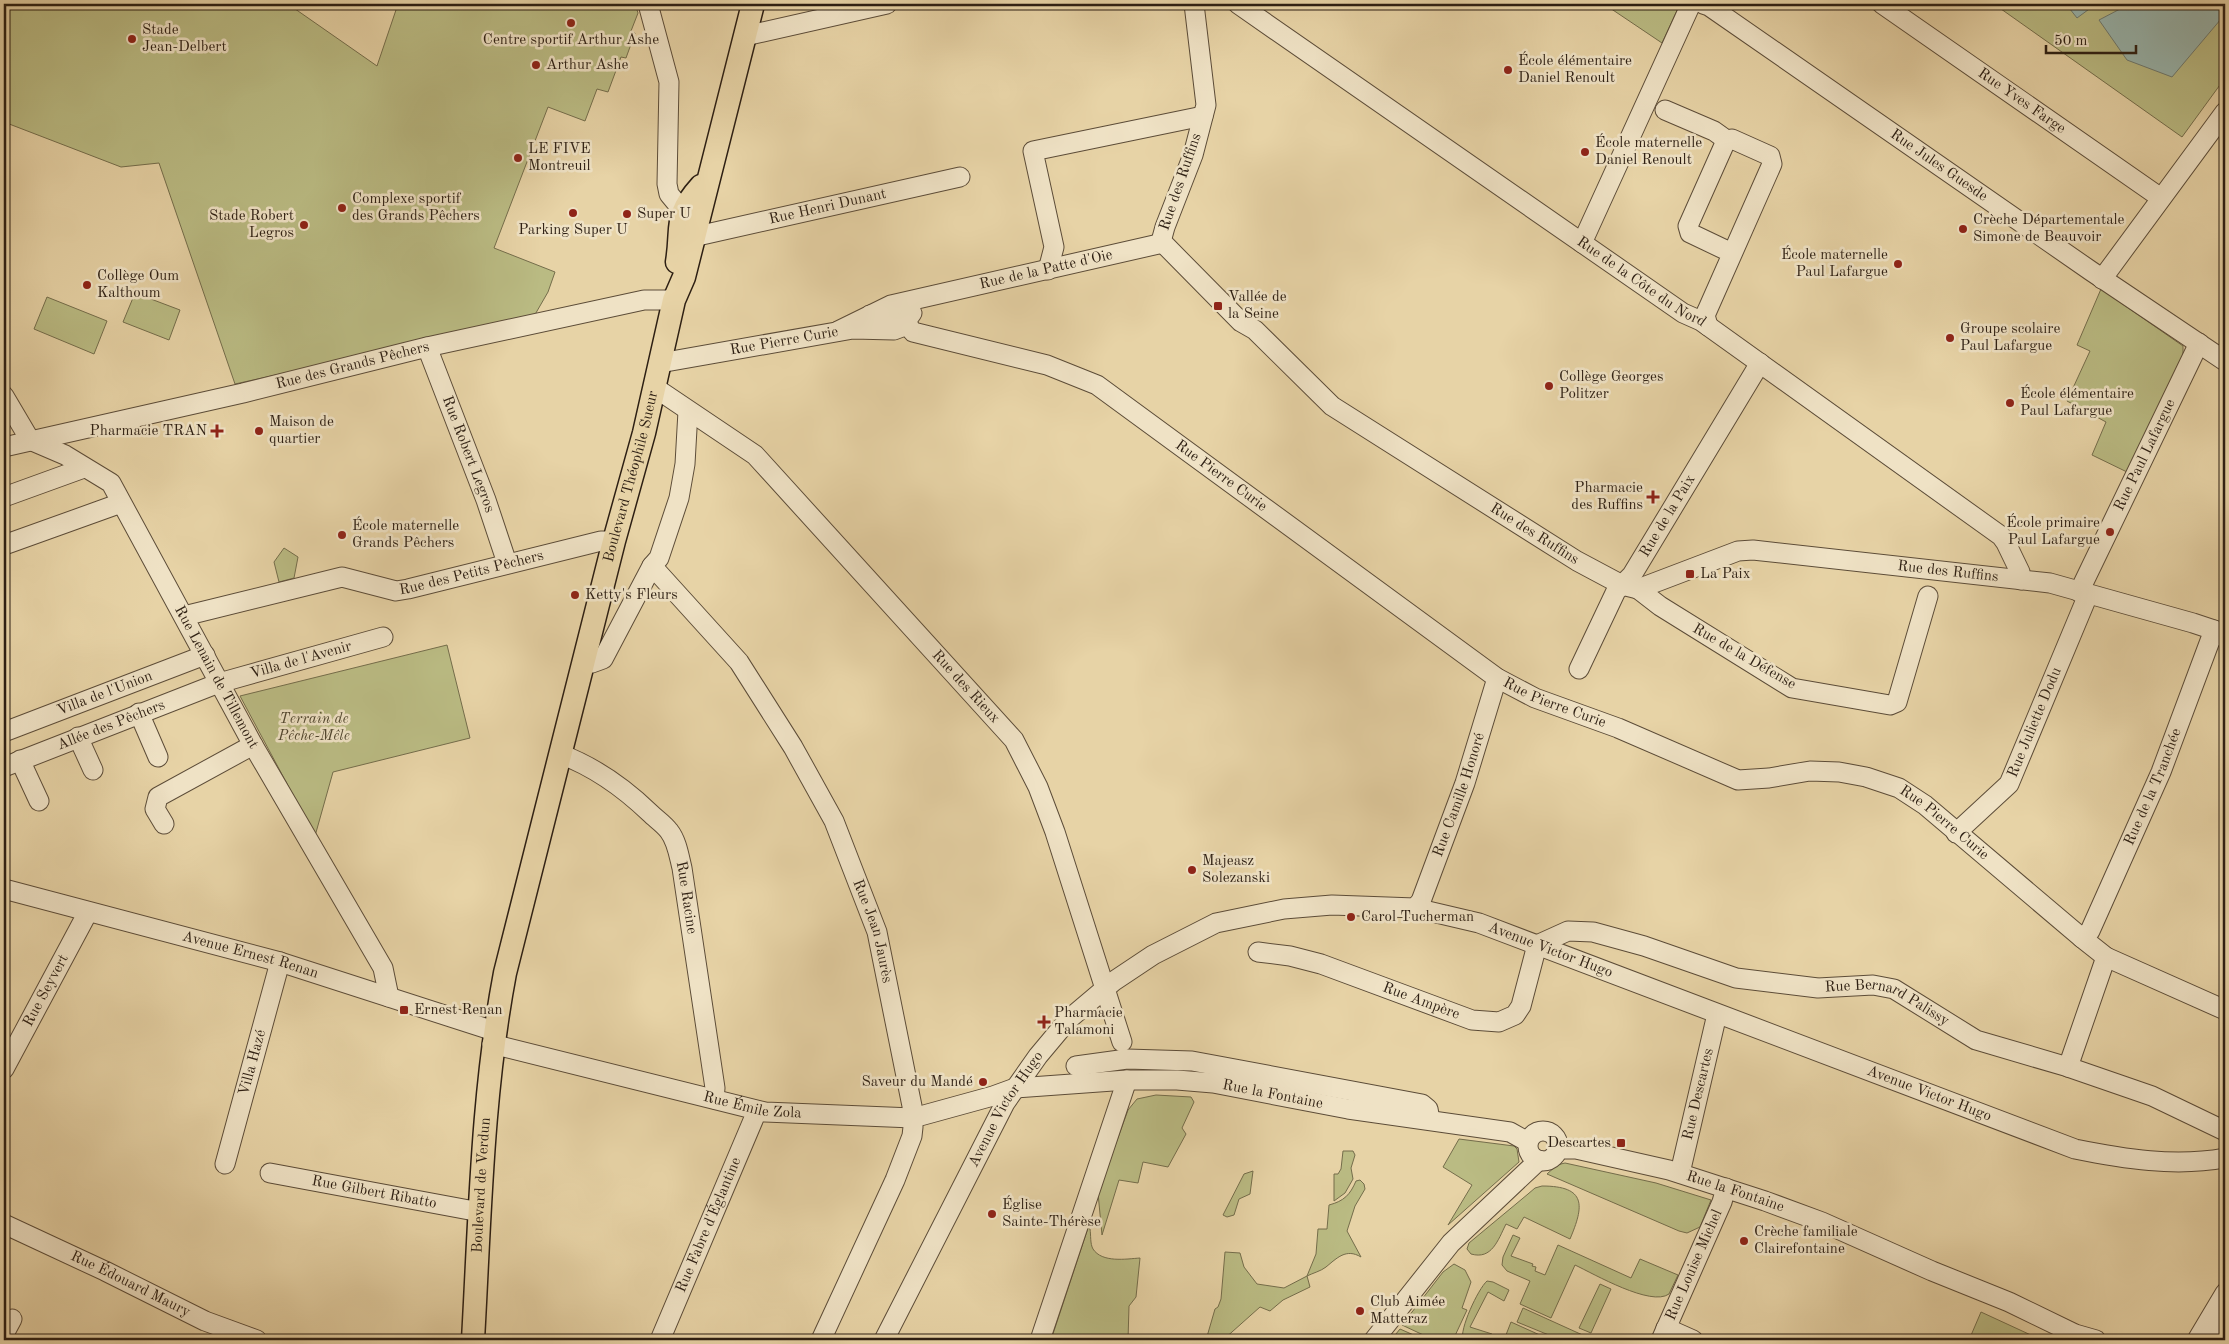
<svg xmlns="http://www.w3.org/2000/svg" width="2229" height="1344" viewBox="0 0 2229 1344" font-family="'Old Standard TT',serif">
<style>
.green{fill:#babb83;stroke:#746d4b}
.water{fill:#98b6af;stroke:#6d7a71}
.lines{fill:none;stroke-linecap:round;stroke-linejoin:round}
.minor-casing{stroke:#5c4c38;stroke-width:21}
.major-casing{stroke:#2d1f13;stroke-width:25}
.minor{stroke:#efe2c5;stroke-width:19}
.major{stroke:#e7d3a6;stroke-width:22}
.poi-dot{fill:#8f2418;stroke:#efe2c5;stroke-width:2}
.labels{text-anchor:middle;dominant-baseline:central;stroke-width:5;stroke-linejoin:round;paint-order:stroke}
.poi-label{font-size:15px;fill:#2d1f13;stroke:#efe2c5;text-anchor:start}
.street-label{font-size:15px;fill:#2d1f13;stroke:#efe2c5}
.park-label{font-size:15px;font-style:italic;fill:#50462f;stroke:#efe2c5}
</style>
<rect width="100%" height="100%" fill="#e7d3a6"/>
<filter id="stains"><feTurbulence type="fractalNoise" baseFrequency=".004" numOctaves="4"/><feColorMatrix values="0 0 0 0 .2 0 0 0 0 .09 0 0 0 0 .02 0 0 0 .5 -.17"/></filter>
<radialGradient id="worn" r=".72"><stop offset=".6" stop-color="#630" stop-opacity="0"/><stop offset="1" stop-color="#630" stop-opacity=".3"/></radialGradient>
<path class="green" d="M 4,4 L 288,4 L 377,66 L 398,4 L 635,4 L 638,13 L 631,31 L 635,33 L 626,58 L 621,57 L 608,92 L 597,89 L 585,121 L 548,107 L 494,248 L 555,272 L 548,292 L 533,318 L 235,384 L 159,163 L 121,167 L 4,122 Z
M 1604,4 L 1680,4 L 1662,43 Z
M 1994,4 L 2225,4 L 2225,78 L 2182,137 Z
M 2101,289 L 2183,346 L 2183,356 L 2127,472 L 2092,455 L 2106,422 L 2067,401 L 2090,351 L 2077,345 Z
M 135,293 L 180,310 L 169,340 L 123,322 Z
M 47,297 L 107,321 L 94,354 L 34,329 Z
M 284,548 L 298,557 L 294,578 L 279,582 L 274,562 Z
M 447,645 L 470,738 L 333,772 L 315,836 L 240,696 Z
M 1156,1095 L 1191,1097 L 1194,1102 L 1182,1128 L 1186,1134 L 1168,1167 L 1143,1162 L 1138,1183 L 1119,1180 L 1102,1235 L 1098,1193 L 1128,1110 L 1137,1099 Z
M 1459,1139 L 1514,1146 L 1517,1149 L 1519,1162 L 1448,1225 L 1472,1185 L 1443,1167 Z
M 1343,1151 L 1353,1151 L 1355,1155 L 1351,1168 L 1353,1179 L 1345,1193 L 1334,1201 L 1334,1174 L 1338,1174 L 1341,1169 Z
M 1565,1163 L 1656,1183 L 1711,1200 L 1700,1227 L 1687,1233 L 1679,1231 L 1547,1174 L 1557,1165 Z
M 1253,1171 L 1250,1194 L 1239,1199 L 1234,1215 L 1227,1217 L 1223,1215 L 1244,1174 Z
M 1360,1180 L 1364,1184 L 1365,1189 L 1355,1206 L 1347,1231 L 1361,1257 C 1346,1248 1337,1258 1326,1267 C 1321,1271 1313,1273 1307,1276 L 1310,1287 L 1283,1300 L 1270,1311 L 1260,1307 L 1223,1340 L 1206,1340 L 1215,1309 L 1218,1307 L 1221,1299 L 1225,1252 L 1240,1253 L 1244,1267 L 1257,1284 L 1284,1288 L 1307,1276 L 1316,1254 L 1318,1229 L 1327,1229 L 1329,1205 C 1344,1201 1350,1195 1356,1181 Z
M 1542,1186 C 1587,1186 1584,1206 1570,1239 L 1524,1217 L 1517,1229 L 1506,1224 C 1498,1240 1492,1260 1471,1254 L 1467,1249 L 1469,1243 L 1528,1194 L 1535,1188 Z
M 1088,1228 L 1090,1229 C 1091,1235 1090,1244 1093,1249 C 1102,1263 1126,1259 1140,1258 L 1136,1297 L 1129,1306 L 1128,1340 L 1051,1340 Z
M 1513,1235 L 1520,1238 L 1511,1256 L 1533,1264 L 1532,1266 L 1536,1267 L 1535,1271 L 1545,1275 L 1558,1245 L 1631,1278 L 1640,1259 L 1678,1275 L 1669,1294 C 1651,1307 1594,1274 1575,1265 L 1551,1318 L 1520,1304 L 1530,1281 L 1507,1271 L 1502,1265 L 1503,1257 Z
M 1454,1264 L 1465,1270 L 1471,1282 L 1462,1308 L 1467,1310 L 1453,1340 L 1434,1340 L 1402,1325 L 1443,1272 Z
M 1487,1281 L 1493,1282 L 1509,1290 L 1504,1301 L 1488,1292 L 1470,1327 L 1492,1334 L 1491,1337 L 1499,1340 L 1463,1340 C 1459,1330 1478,1289 1487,1281 Z
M 1600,1284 L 1611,1289 L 1591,1333 L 1579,1328 Z
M 1523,1308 L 1587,1337 L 1585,1340 L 1561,1340 L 1517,1322 Z
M 1981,1312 L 2033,1336 L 2031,1340 L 1969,1340 Z
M 1511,1322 L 1542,1336 L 1540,1340 L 1504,1340 Z
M 1400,1329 L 1425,1340 L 1391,1340 Z"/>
<path class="water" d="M 2066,4 L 2096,4 L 2077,18 Z
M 2116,4 L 2225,4 L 2225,10 L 2221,19 L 2172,77 L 2127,60 L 2099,20 L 2120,9 Z"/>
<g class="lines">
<defs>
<g id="minor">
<path d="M 648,4 L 669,82 L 667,184 L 669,194 L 683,211"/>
<path id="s1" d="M 1194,4 L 1206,105 L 1193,155 L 1165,227 L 1162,238 L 1163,243 L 1241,322 L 1255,330 L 1332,406 L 1577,561 L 1622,585 L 1638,589 L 1738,551 L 1753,550 L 2050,583 L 2193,623 L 2214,630 L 2225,638"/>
<path id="s2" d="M 1238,4 L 1683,313 L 1701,321 L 2001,536 L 2006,543 L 2020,572 L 2021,580"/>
<path id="s3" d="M 1703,4 L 1709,6 L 2091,271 L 2225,361"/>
<path id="s4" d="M 1882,4 L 2161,198"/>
<path d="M 745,36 L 887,4"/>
<path d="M 1665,110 L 1714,131 L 1728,141"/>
<path id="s5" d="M 693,237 L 960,177"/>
<path d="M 1582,243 L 1691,4"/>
<path d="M 1048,270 L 1054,247 L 1033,151 L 1203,116"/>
<path d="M 2102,279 L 2225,112"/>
<path id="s6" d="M 870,315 C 889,313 902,315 913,332 L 1047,365 L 1097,385 L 1497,678 L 1535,698 L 1618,728 L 1738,780 L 1769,778 L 1810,771 L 1839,772 L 1866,777 L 1899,788 L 1925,805 L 2082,938 L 2106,957 L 2225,1010"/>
<path d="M 1708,326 L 1705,315 L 1707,311 L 1772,164 L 1770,156 L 1732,139 L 1725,143 L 1688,226 L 1690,233 L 1732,253"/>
<path id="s7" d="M 838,331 L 891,305 L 1163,243"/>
<path id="s8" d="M 427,347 L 486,500 L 507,563"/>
<path id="s9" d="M 660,363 L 853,329 L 894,330 L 902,327 L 912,313"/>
<path id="s10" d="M 654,387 L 755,455 L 1014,740 L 1038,787 L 1055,832 L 1122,1042"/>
<path id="s11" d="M 4,396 L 30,440 L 65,455 L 111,483 L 253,745 L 383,968 L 389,997"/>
<path id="s12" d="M 4,447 L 243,393 L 427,347 L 644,300 L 674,300"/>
<path d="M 4,497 L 84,468"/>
<path d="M 4,545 L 121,503"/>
<path id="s13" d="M 652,566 L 739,662 L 793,747 L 834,821 L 877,932 L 912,1106 L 913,1127 L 912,1136 L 895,1180 L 821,1340"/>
<path d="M 1638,589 L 1660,606 L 1792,688 L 1890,705 L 1897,702 L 1928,596"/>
<path id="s14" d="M 2079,592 L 2199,343"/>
<path id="s15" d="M 184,616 L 342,577 L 396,591 L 408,589 L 601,541 L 614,541"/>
<path d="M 584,662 L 592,663 L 603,659 L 652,566 L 659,558 L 679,498 L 685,464 L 688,411"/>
<path id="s16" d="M 1579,669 L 1616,591 L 1632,575 L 1760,363"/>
<path d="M 139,713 L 158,757"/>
<path id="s17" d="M 4,732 L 205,655"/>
<path d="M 78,737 L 93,770"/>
<path id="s18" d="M 560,754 C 595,767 623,787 650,813 C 656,819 664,824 669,831 C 677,841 679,856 682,868 L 715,1088 L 714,1099"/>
<path d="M 20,760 L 39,801"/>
<path id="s19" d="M 4,767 L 219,683 L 383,637"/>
<path d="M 164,824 L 155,809 L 158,797 L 253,745"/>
<path id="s20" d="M 1956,833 L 2009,784 L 2085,602 L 2086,594"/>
<path id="s21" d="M 4,889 L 280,962 L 494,1031"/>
<path id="s22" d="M 1415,908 L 1421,901 L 1465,783 L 1497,678"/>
<path id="s23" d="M 2082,938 L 2090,931 L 2161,772 L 2214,630"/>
<path id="s24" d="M 1258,952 L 1290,956 L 1321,964 L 1472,1020 L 1499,1022 L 1515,1015 L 1521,1006 L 1537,945 L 1568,931 L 1593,932 L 1644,946 L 1736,978 L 1818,988 L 1873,985 L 1894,989 L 1976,1040 L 2068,1067 L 2152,1096 L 2225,1131"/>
<path id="s25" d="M 492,1044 L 765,1112 L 913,1118 L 993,1096 L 1015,1088 L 1127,1080 L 1177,1080 L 1213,1083 L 1348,1109 L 1510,1132 L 1528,1142"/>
<path d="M 1076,1066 L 1127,1059 L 1192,1061 L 1422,1104 L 1428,1109 L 1430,1120"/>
<path d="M 2068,1067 L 2106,957"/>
<path id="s26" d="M 4,1069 L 88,912"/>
<circle cx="1543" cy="1146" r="15"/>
<path id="s27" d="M 1557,1149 L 1576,1149 L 1669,1170 L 1765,1201 L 1822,1222 L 1932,1271 L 2009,1302 L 2075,1334 L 2096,1340"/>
<path id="s28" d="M 225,1164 L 280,962"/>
<path id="s29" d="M 270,1173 L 480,1212"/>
<path id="s30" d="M 1680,1173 L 1717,1014"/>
<path id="s31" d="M 4,1224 L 105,1271 L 205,1321 L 257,1340"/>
<path d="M 1666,1328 L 1693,1340"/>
<path d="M 4,1334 L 12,1319"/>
<path id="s32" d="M 660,1340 L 757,1111"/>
<path id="s33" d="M 884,1340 L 1005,1103 L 1038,1056 L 1069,1019 L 1114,981 L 1153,955 L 1216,923 L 1284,909 L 1332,905 L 1415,908 L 1479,923 L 2075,1149 C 2124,1159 2175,1167 2225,1158"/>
<path d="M 1040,1340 L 1127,1080"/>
<path d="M 1374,1340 L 1451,1243 L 1539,1160"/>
<path id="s34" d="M 1661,1340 L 1722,1202 L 1726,1188"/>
<path d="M 2197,1340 L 2225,1293"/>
<path d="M 2217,1340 L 2225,1324"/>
</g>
<g id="major">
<path d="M 677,262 C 683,225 673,217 701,186"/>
<path id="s35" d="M 473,1340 C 480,1217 482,1094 505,973 L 614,541 L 644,433 L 674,300 L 684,277 L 753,4"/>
</g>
</defs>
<use href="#minor" class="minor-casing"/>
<use href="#major" class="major-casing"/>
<use href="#minor" class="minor"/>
<use href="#major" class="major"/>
</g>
<g class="poi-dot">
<circle cx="571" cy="23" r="5"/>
<circle cx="132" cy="39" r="5"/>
<circle cx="536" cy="65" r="5"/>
<circle cx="1508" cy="70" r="5"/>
<circle cx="1585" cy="152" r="5"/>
<circle cx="518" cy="158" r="5"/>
<circle cx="342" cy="208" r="5"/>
<circle cx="573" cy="213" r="5"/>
<circle cx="627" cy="214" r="5"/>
<circle cx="304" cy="225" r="5"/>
<circle cx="1963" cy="229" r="5"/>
<circle cx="1898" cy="264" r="5"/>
<circle cx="87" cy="285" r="5"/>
<rect x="1213" y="301" width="10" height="10" rx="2.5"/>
<circle cx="1950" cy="338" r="5"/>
<circle cx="1549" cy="386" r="5"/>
<circle cx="2010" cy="403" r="5"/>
<path d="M214.5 423.5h5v5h5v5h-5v5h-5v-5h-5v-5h5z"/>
<circle cx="259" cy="431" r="5"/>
<path d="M1650.5 489.5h5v5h5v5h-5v5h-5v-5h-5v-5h5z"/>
<circle cx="2110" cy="532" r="5"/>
<circle cx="342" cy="535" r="5"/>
<rect x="1685" y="569" width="10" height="10" rx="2.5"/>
<circle cx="575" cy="595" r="5"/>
<circle cx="1192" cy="870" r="5"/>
<circle cx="1351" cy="917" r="5"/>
<rect x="399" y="1005" width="10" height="10" rx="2.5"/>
<path d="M1041.5 1014.5h5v5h5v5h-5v5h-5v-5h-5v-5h5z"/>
<circle cx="983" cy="1082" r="5"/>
<rect x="1616" y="1138" width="10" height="10" rx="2.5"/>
<circle cx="992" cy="1214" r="5"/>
<circle cx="1744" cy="1241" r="5"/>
<circle cx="1360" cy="1311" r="5"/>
</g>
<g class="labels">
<g class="poi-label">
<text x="142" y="30">Stade<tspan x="142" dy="17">Jean-Delbert</tspan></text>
<text x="571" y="40" text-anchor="middle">Centre sportif Arthur Ashe</text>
<text x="1518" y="61">École élémentaire<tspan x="1518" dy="17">Daniel Renoult</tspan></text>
<text x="546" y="65">Arthur Ashe</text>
<text x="1595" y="143">École maternelle<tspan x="1595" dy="17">Daniel Renoult</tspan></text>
<text x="528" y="149">LE FIVE<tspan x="528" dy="17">Montreuil</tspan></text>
<text x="352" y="199">Complexe sportif<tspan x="352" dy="17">des Grands Pêchers</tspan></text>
<text x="637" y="214">Super U</text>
<text x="294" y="216" text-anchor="end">Stade Robert<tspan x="294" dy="17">Legros</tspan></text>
<text x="1973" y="220">Crèche Départementale<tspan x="1973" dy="17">Simone de Beauvoir</tspan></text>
<text x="573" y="230" text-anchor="middle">Parking Super U</text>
<text x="1888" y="255" text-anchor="end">École maternelle<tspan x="1888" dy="17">Paul Lafargue</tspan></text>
<text x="97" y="276">Collège Oum<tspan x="97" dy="17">Kalthoum</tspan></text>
<text x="1228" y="297">Vallée de<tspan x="1228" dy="17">la Seine</tspan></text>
<text x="1960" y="329">Groupe scolaire<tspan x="1960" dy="17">Paul Lafargue</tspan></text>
<text x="1559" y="377">Collège Georges<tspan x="1559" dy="17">Politzer</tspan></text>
<text x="2020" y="394">École élémentaire<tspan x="2020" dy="17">Paul Lafargue</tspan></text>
<text x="269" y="422">Maison de<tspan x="269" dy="17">quartier</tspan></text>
<text x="207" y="431" text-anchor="end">Pharmacie TRAN</text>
<text x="1643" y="488" text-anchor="end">Pharmacie<tspan x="1643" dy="17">des Ruffins</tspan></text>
<text x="2100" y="523" text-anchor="end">École primaire<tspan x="2100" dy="17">Paul Lafargue</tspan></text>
<text x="352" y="526">École maternelle<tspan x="352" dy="17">Grands Pêchers</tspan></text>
<text x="1700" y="574">La Paix</text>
<text x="585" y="595">Ketty's Fleurs</text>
<text x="1202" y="861">Majeasz<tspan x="1202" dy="17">Solezanski</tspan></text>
<text x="1361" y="917">Carol Tucherman</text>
<text x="414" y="1010">Ernest Renan</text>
<text x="1054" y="1013">Pharmacie<tspan x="1054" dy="17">Talamoni</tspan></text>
<text x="973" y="1082" text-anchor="end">Saveur du Mandé</text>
<text x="1611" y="1143" text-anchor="end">Descartes</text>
<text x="1002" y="1205">Église<tspan x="1002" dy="17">Sainte-Thérèse</tspan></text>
<text x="1754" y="1232">Crèche familiale<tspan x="1754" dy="17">Clairefontaine</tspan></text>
<text x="1370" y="1302">Club Aimée<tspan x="1370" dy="17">Matteraz</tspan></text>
</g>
<g class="street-label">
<text stroke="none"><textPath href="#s4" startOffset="170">Rue Yves Farge</textPath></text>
<text stroke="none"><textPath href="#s3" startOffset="286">Rue Jules Guesde</textPath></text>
<text transform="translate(1181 182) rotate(-71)">Rue des Ruffins</text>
<text stroke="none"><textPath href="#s5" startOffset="138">Rue Henri Dunant</textPath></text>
<text stroke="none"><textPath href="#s7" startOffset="218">Rue de la Patte d'Oie</textPath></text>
<text stroke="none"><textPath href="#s2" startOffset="490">Rue de la Côte du Nord</textPath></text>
<text stroke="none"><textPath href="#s9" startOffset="126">Rue Pierre Curie</textPath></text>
<text stroke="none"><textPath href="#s12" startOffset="358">Rue des Grands Pêchers</textPath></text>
<text stroke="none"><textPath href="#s14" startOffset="152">Rue Paul Lafargue</textPath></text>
<text stroke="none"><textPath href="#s8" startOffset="115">Rue Robert Legros</textPath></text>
<text stroke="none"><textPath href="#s6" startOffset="395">Rue Pierre Curie</textPath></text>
<text stroke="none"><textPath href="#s35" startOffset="881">Boulevard Théophile Sueur</textPath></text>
<text stroke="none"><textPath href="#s16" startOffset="178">Rue de la Paix</textPath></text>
<text stroke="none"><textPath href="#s1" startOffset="722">Rue des Ruffins</textPath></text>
<text stroke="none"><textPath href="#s15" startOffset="296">Rue des Petits Pêchers</textPath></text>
<text stroke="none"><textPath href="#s1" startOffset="1158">Rue des Ruffins</textPath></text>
<text transform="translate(1744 657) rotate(30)">Rue de la Défense</text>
<text stroke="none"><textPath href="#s19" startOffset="316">Villa de l'Avenir</textPath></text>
<text stroke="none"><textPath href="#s11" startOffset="364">Rue Lenain de Tillemont</textPath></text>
<text stroke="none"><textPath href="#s10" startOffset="435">Rue des Rieux</textPath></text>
<text stroke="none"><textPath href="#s17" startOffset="108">Villa de l'Union</textPath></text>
<text stroke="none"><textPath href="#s6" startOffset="800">Rue Pierre Curie</textPath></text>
<text stroke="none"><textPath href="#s20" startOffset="139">Rue Juliette Dodu</textPath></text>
<text stroke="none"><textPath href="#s19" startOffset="115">Allée des Pêchers</textPath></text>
<text stroke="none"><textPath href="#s23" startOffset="168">Rue de la Tranchée</textPath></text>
<text stroke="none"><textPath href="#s22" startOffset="122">Rue Camille Honoré</textPath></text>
<text stroke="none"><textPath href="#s6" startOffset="1220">Rue Pierre Curie</textPath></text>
<text stroke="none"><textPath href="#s18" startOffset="204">Rue Racine</textPath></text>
<text stroke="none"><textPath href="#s13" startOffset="432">Rue Jean Jaurès</textPath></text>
<text stroke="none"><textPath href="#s33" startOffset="891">Avenue Victor Hugo</textPath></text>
<text stroke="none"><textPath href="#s21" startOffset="255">Avenue Ernest Renan</textPath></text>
<text stroke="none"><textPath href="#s26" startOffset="89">Rue Seyvert</textPath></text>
<text stroke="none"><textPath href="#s24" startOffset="171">Rue Ampère</textPath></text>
<text stroke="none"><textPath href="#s24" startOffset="709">Rue Bernard Palissy</textPath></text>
<text stroke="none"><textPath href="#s28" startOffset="105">Villa Hazé</textPath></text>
<text stroke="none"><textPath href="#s30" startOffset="81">Rue Descartes</textPath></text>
<text stroke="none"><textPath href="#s25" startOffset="795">Rue la Fontaine</textPath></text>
<text stroke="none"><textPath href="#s33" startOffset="1296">Avenue Victor Hugo</textPath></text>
<text stroke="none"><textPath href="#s25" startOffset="268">Rue Émile Zola</textPath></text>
<text stroke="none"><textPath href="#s33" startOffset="261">Avenue Victor Hugo</textPath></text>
<text stroke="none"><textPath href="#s35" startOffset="155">Boulevard de Verdun</textPath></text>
<text stroke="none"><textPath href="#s27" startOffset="184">Rue la Fontaine</textPath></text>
<text stroke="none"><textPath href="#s29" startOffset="106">Rue Gilbert Ribatto</textPath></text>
<text stroke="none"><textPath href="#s32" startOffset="125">Rue Fabre d'Églantine</textPath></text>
<text stroke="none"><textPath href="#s34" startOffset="82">Rue Louise Michel</textPath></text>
<text stroke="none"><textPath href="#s31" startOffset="140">Rue Édouard Maury</textPath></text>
</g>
<g class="park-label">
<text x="314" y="719">Terrain de<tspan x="314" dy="17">Pêche-Mêle</tspan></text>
</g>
</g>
<rect width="2229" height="1344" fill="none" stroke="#e7d3a6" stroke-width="20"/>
<rect x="5" y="5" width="2219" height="1334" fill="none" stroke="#2d1f13" stroke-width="2.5"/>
<rect x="10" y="10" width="2209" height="1324" fill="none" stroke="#2d1f13"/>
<path d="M2046 45v8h90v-8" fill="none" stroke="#2d1f13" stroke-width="2.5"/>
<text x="2054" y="45" font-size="15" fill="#2d1f13" stroke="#efe2c5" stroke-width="4" paint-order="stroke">50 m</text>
<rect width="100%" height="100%" filter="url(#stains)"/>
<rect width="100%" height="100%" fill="url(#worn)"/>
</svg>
